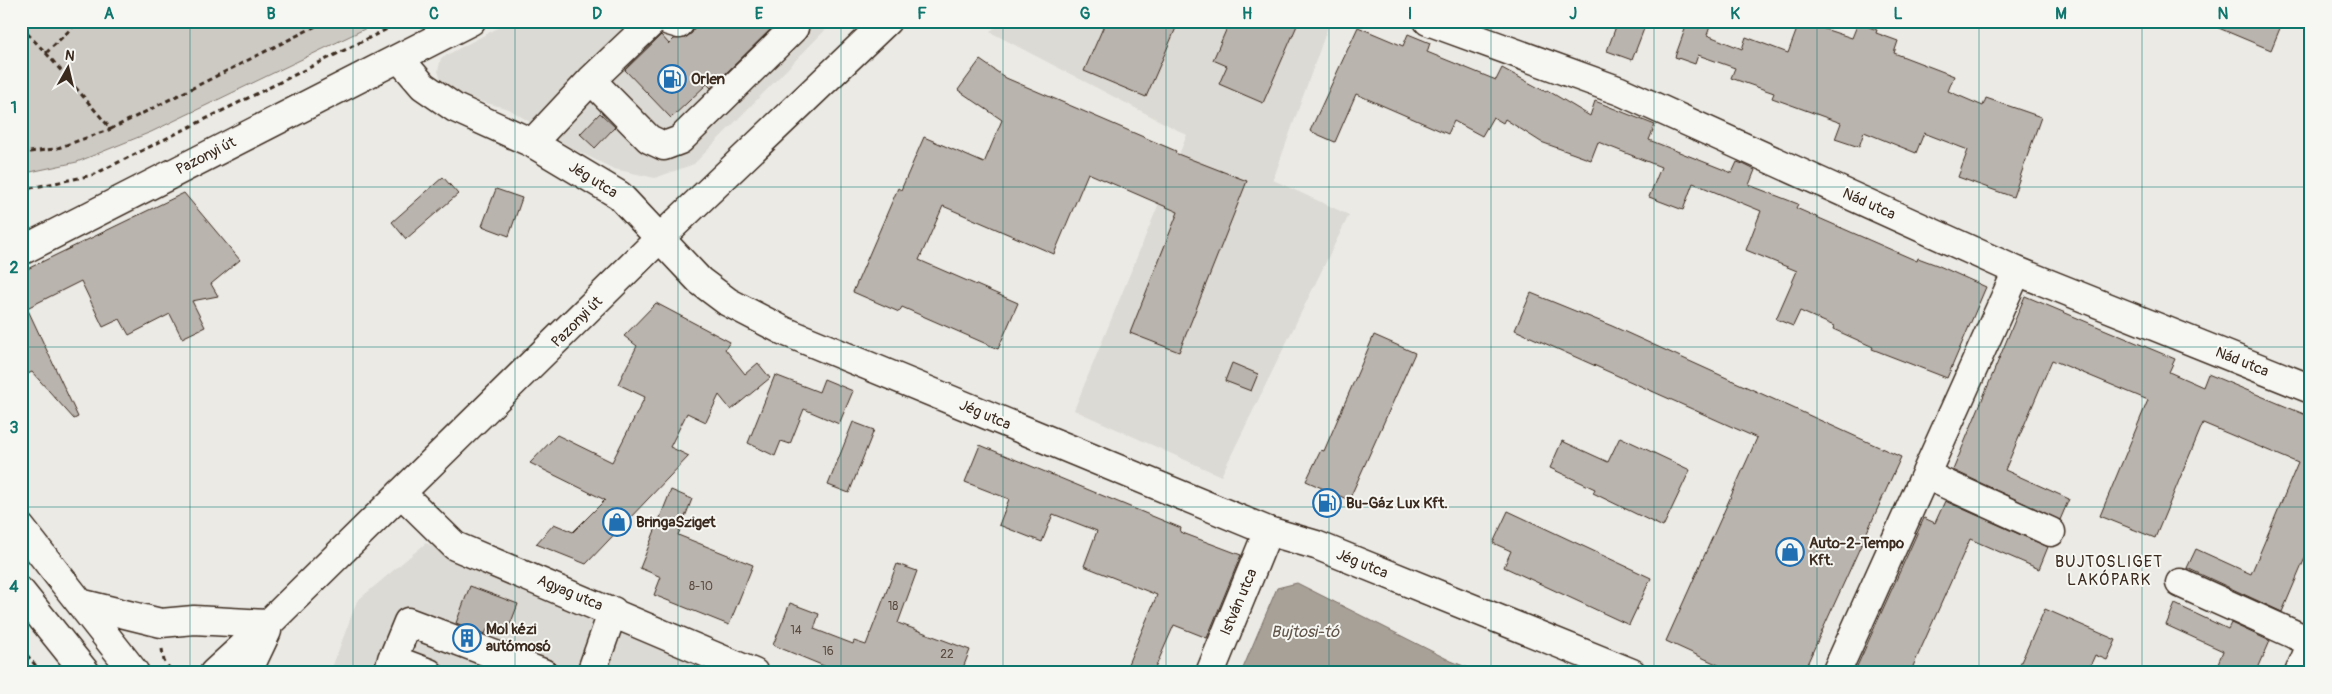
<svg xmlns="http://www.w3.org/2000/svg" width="2332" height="694" viewBox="0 0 2332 694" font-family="Pangolin,sans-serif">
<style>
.built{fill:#dcdad4}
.green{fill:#cdcac4;stroke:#847a71}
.water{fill:#a8a198;stroke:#7c7167}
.building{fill:#bab4ae;stroke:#3b2a1e}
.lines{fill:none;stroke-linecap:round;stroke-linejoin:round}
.minor-casing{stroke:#3b2a1e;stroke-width:31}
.major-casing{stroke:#3b2a1e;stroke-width:31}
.path{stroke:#3b2a1e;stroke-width:3;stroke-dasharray:5 4;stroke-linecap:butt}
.minor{stroke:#f6f6f2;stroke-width:28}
.major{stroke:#f6f6f2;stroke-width:28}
.grid{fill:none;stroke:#0f766e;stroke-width:1;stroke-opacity:0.55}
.labels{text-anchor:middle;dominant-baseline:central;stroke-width:4;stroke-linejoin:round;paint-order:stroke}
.number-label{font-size:12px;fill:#5b4c42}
.poi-label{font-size:15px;font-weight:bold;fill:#3b2a1e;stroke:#f6f6f2;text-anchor:start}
.street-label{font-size:15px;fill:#3b2a1e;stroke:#f6f6f2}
.neighbourhood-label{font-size:16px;letter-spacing:1px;fill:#3b2a1e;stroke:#f6f6f2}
.water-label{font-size:16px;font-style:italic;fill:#615449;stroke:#f6f6f2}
.neatline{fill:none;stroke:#0f766e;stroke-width:2}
.grid-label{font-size:16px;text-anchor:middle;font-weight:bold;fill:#0f766e}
</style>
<rect width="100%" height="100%" fill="#ebeae5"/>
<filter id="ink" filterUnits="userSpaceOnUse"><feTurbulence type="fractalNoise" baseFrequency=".02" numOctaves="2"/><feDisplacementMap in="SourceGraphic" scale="10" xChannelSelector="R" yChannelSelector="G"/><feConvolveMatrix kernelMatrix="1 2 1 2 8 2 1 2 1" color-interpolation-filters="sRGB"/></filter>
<g filter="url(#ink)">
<path class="built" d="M 511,21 L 834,21 L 694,164 L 655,178 L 614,169 L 571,148 L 509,109 L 464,97 L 442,84 L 438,71 L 441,58 Z
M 1001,21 L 1330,21 L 1273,180 L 1349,215 L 1221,476 L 1074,410 L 1187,135 L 990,32 Z
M 426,543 L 728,673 L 330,673 L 357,601 Z"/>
<path class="green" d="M 21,21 L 381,21 L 151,132 L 77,162 L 21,174 Z"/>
<path class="water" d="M 1297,583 L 1451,661 L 1481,673 L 1241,673 L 1277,588 Z"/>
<path class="building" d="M 697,21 L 779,21 L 711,88 L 707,84 L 671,118 L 625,70 L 661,35 L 669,44 L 674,39 L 685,38 L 692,33 Z
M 1106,21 L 1179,21 L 1146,97 L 1084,71 Z
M 1230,21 L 1299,21 L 1263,103 L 1219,84 L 1227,66 L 1213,60 Z
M 1618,21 L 1647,21 L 1632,60 L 1607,51 Z
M 1688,21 L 1712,21 L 1707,35 L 1742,49 L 1746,37 L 1788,53 L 1800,21 L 1852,38 L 1858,23 L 1877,30 L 1876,33 L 1898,41 L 1894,53 L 1954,76 L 1948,91 L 1983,106 L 1986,98 L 2041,117 L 2013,197 L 1958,177 L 1968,150 L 1924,133 L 1916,153 L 1864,132 L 1859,147 L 1835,139 L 1841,123 L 1772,98 L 1774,93 L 1731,78 L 1735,68 L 1698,55 L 1695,64 L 1675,57 Z
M 2202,21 L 2283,21 L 2271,50 Z
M 1358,27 L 1403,46 L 1408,34 L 1430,43 L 1427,52 L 1496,80 L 1502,68 L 1546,92 L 1547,90 L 1590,116 L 1595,101 L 1655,125 L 1649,140 L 1732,173 L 1737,162 L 1743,164 L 1755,170 L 1749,185 L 1798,204 L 1796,208 L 1917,261 L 1918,258 L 1937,265 L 1986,287 L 1947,378 L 1872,349 L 1873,347 L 1833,329 L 1834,326 L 1800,311 L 1793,326 L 1776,319 L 1797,271 L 1746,250 L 1761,211 L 1693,183 L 1683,210 L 1649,197 L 1661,167 L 1598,142 L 1591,160 L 1541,142 L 1505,119 L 1503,123 L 1493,117 L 1482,136 L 1454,121 L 1448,134 L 1356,94 L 1335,142 L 1310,131 Z
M 980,60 L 1006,78 L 1176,151 L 1175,153 L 1247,181 L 1179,352 L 1130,333 L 1178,212 L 1088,173 L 1054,254 L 943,206 L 919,260 L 1018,303 L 998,349 L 902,307 L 899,312 L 853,292 L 898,188 L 901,190 L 924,137 L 984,163 L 1002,120 L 958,90 Z
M 600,113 L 615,127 L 595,148 L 580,134 Z
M 443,177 L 458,194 L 406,239 L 392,222 Z
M 496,189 L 522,198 L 509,236 L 482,226 Z
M 184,193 L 240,260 L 211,284 L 218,296 L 192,301 L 205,327 L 182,338 L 170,314 L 129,335 L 120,319 L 103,327 L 81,281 L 27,308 L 78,417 L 74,419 L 32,372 L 21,377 L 21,272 Z
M 1531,293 L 1612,326 L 1901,457 L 1803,673 L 1736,673 L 1666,641 L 1757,438 L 1515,330 Z
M 2025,296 L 2175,359 L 2169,372 L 2203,387 L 2208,374 L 2311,417 L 2311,544 L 2282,612 L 2187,568 L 2196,549 L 2251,574 L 2298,463 L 2203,423 L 2155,538 L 2100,516 L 2148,400 L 2052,360 L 2005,470 L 2069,499 L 2060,520 L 1953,470 Z
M 656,303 L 730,342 L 725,349 L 745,374 L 758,363 L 770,378 L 731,410 L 719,395 L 706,422 L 687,413 L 670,447 L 689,456 L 586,564 L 536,544 L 554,524 L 573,532 L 605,500 L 530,463 L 557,435 L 612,462 L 645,397 L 618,384 L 637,346 L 624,336 Z
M 1374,335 L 1415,353 L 1349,500 L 1306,481 L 1321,450 L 1324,451 Z
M 1232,363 L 1258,374 L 1251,391 L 1225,381 Z
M 775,375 L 819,392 L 824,379 L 853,391 L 839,424 L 804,409 L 790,444 L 781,441 L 775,456 L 748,443 Z
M 853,422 L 874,430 L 849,493 L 828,485 Z
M 1620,437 L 1690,470 L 1663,527 L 1593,493 L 1595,489 L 1550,468 L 1562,441 L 1608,462 Z
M 980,445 L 1181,528 L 1180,532 L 1241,555 L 1207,638 L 1174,625 L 1153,673 L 1147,673 L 1128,664 L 1157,595 L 1084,566 L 1097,531 L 1053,514 L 1042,542 L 999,525 L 1009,499 L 965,482 Z
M 671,490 L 692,499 L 678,535 L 753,565 L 729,625 L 654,595 L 661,577 L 640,568 Z
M 1945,501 L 2048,547 L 2039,569 L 1970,539 L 1910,673 L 1854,673 L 1924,518 L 1935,523 Z
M 1508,511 L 1651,578 L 1629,625 L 1504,567 L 1511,551 L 1493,543 Z
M 897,564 L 917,571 L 898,623 L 970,650 L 961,673 L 841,673 L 773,645 L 790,603 L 819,614 L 814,629 L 853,644 L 854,641 L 866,645 Z
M 470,586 L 518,604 L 508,630 L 490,623 L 485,634 L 456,623 Z
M 2175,604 L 2228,629 L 2231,623 L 2270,641 L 2256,673 L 2214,673 L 2223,651 L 2166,625 Z
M 2045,609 L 2116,640 L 2107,660 L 2095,655 L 2087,673 L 2016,673 Z"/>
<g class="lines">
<defs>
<path id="minor" d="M 669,21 L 679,24 L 681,21
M 1428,21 L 1620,91 L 2017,271 L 2311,389
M 399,58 L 423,86 L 455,108 L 532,143 L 619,195 L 700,281 L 728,302 L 784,331 L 1268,531 L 1316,545 L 1632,673
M 591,80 L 649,139 L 664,146 L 680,140 L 794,28 L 795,21
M 532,143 L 591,80 L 653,21
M 21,251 L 471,21
M 1926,475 L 2051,532
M 401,493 L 455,546 L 754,673
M 2180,583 L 2311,642
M 392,659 L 429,673
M 387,673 L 408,622 L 543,673
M 591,673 L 613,611
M 1210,673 L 1268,531
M 1836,673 L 2017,271
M 2299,673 L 2311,645"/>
<path id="major" d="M 21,528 L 135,673
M 21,592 L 86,673
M 80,603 L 161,623 L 194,620 L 267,624
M 214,673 L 272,620 L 660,238 L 887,21
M 247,673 L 267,631"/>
</defs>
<use href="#minor" class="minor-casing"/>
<use href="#major" class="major-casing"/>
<path class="path" d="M 21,27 L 46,53 L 79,21
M 46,53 L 111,129 L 326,21
M 21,153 L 55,149 L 111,129
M 21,190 L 93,175 L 403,21
M 21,648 L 42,673
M 162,649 L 164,661 L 173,673"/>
<use href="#minor" class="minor"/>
<use href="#major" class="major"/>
</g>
</g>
<path class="grid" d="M 190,21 L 190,673M 353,21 L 353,673M 515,21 L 515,673M 678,21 L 678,673M 841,21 L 841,673M 1003,21 L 1003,673M 1166,21 L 1166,673M 1329,21 L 1329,673M 1491,21 L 1491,673M 1654,21 L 1654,673M 1817,21 L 1817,673M 1979,21 L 1979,673M 2142,21 L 2142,673M 21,187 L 2311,187M 21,347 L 2311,347M 21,507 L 2311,507"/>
<defs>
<symbol id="fuel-ring" viewBox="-11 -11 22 22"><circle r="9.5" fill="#f6f6f2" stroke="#1f6fb2" stroke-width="1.5"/><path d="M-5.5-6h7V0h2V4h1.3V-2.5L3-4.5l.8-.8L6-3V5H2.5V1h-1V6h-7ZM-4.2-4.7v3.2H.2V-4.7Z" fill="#1f6fb2"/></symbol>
<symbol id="shop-ring" viewBox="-11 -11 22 22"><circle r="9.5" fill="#f6f6f2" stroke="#1f6fb2" stroke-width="1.5"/><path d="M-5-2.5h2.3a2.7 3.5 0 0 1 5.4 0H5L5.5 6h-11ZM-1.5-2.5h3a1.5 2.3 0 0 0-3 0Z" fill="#1f6fb2"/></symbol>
<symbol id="building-ring" viewBox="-11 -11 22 22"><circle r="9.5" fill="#f6f6f2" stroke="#1f6fb2" stroke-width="1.5"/><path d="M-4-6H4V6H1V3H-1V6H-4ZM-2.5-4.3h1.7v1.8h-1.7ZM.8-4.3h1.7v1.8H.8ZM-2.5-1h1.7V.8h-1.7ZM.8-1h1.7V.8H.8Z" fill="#1f6fb2"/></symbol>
</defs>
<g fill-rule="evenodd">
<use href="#fuel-ring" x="656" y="63" width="32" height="32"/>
<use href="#fuel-ring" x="1311" y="487" width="32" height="32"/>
<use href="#shop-ring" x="601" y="506" width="32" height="32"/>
<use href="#shop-ring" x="1774" y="536" width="32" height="32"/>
<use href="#building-ring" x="451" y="622" width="32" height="32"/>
</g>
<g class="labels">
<g class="number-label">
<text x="701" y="586">8-10</text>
<text x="893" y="606">18</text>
<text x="796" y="630">14</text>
<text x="828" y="651">16</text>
<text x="947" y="654">22</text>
</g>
<g class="poi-label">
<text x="691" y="79">Orlen</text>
<text x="1346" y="503">Bu-Gáz Lux Kft.</text>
<text x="636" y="522">BringaSziget</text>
<text x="1809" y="543">Auto-2-Tempo<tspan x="1809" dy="17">Kft.</tspan></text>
<text x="486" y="629">Mol kézi<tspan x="486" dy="17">autómosó</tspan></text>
</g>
<g class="street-label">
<text transform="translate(206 156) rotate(-27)">Pazonyi út</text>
<text transform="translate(593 180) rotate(32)">Jég utca</text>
<text transform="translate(1869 204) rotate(24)">Nád utca</text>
<text transform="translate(577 322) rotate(-45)">Pazonyi út</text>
<text transform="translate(2242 362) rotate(22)">Nád utca</text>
<text transform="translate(985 415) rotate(23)">Jég utca</text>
<text transform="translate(1362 564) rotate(22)">Jég utca</text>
<text transform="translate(570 593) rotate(23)">Agyag utca</text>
<text transform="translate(1239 602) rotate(-67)">István utca</text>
</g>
<g class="neighbourhood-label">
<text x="2109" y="562">BUJTOSLIGET<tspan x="2109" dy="18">LAKÓPARK</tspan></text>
</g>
<g class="water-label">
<text x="1305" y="632">Bujtosi-tó</text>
</g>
</g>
<rect width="2332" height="694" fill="none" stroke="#f6f6f2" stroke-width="55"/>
<g transform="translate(68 68) rotate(8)" stroke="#f6f6f2" stroke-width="4" paint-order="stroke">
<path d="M0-4L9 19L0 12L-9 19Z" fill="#3b2a1e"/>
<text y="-8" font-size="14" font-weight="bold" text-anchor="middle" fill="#3b2a1e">N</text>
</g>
<rect x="28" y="28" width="2276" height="638" class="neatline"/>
<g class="grid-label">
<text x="109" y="19">A</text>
<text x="271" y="19">B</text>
<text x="434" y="19">C</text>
<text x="597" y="19">D</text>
<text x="759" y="19">E</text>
<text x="922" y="19">F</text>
<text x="1085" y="19">G</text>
<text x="1247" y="19">H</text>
<text x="1410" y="19">I</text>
<text x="1573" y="19">J</text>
<text x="1735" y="19">K</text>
<text x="1898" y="19">L</text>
<text x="2061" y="19">M</text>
<text x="2223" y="19">N</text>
<text x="14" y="113">1</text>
<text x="14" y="273">2</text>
<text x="14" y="433">3</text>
<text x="14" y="592">4</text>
</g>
</svg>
